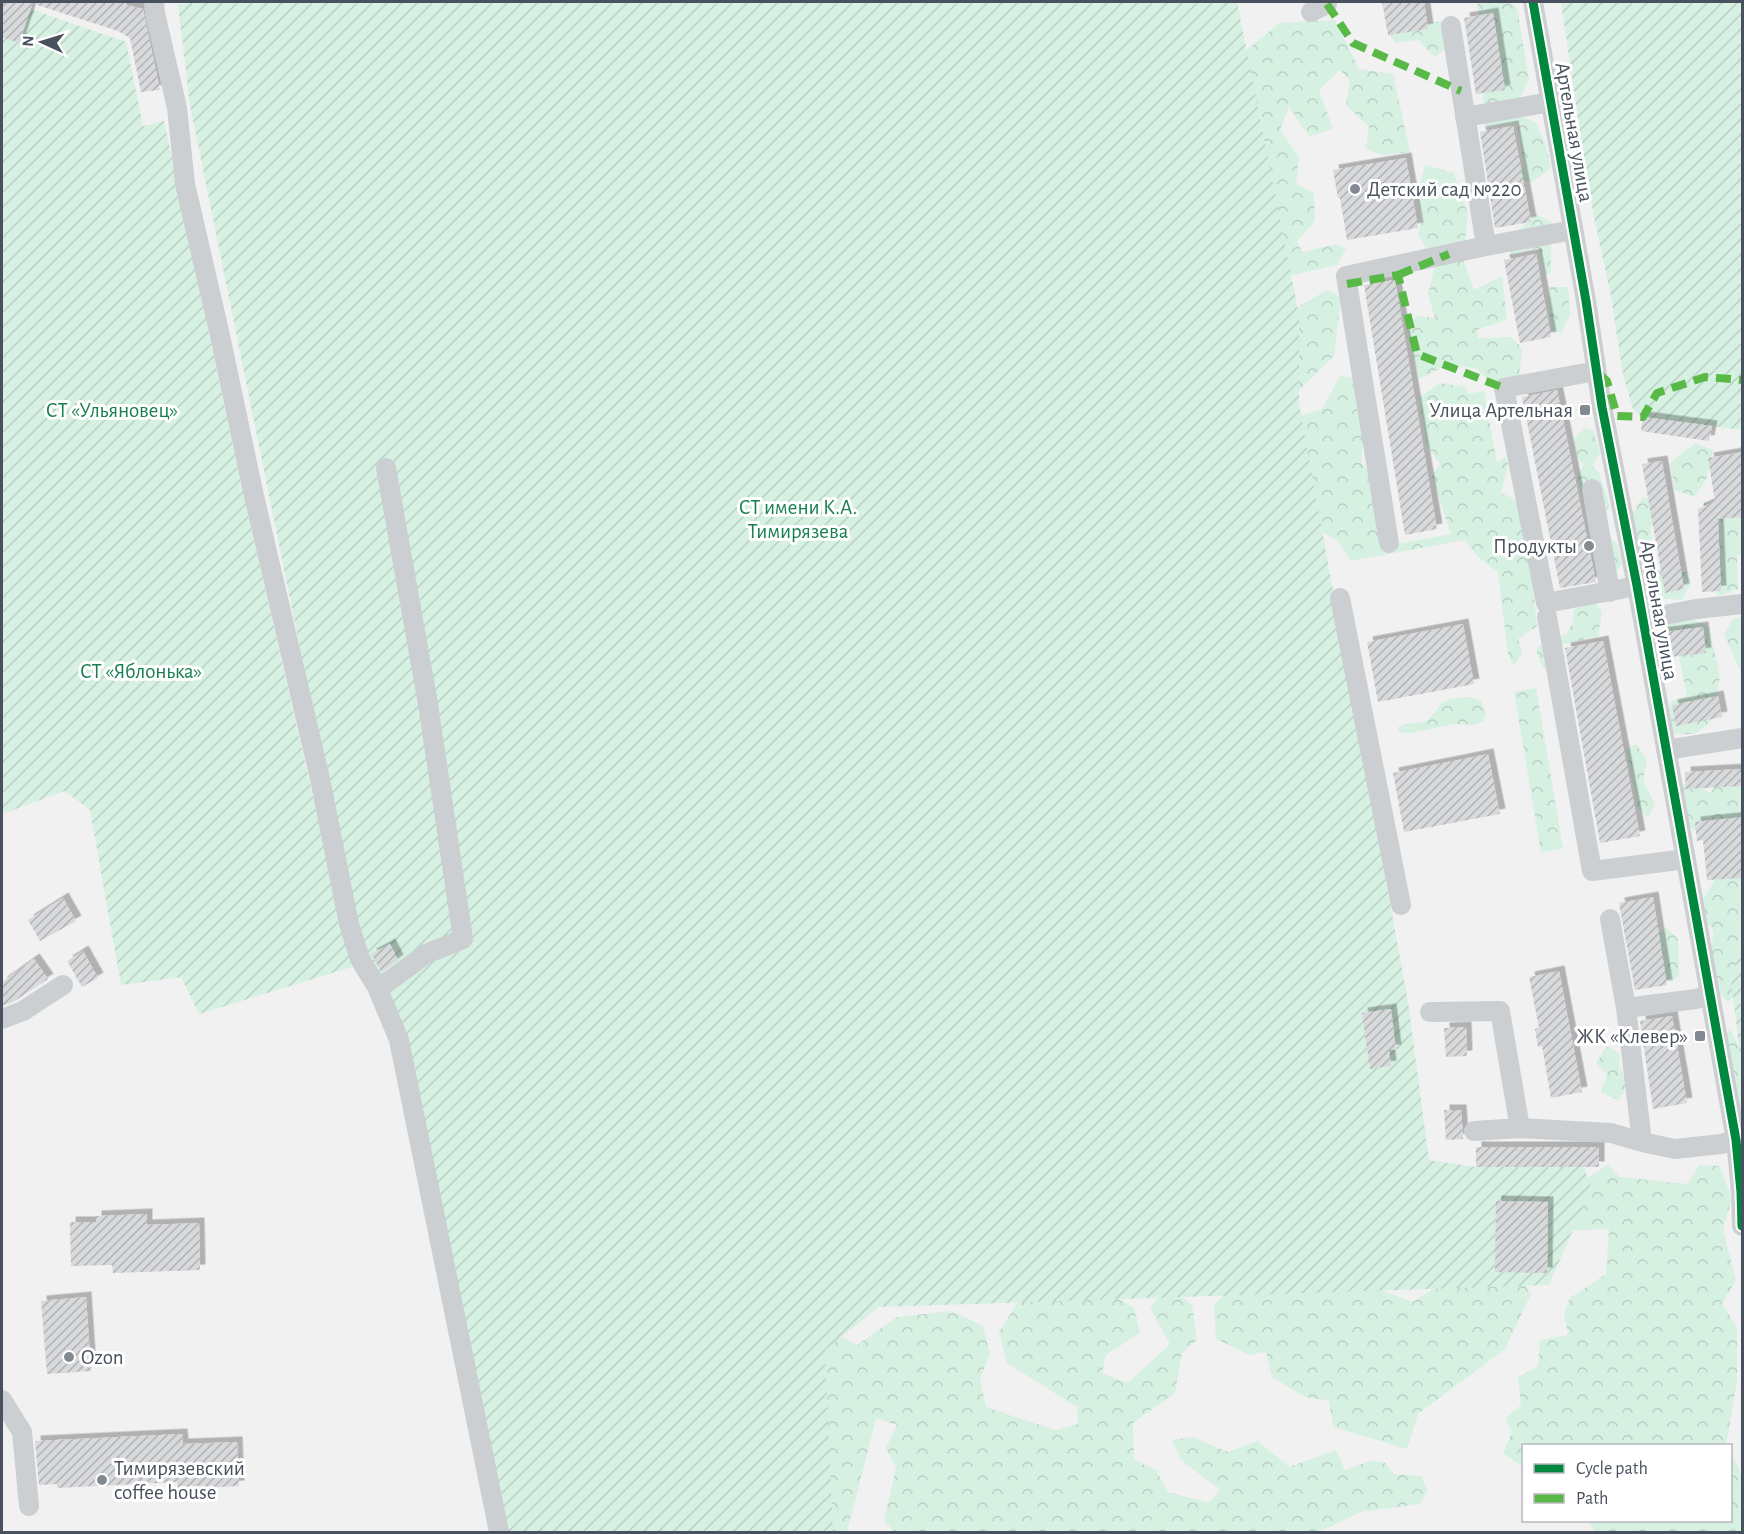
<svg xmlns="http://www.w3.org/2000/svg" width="1744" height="1534" viewBox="0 0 1744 1534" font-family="'Alegreya Sans',sans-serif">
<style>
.forest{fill:url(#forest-crowns)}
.garden{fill:url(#garden-furrows)}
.building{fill:url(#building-hatch);filter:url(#shadow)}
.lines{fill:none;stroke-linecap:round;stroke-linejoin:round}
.minor{stroke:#cccfd1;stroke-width:20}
.quiet{stroke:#58b947;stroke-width:8;stroke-dasharray:15 8;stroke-linecap:butt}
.cycleway-casing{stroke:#fff;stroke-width:13}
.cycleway{stroke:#00873e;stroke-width:9}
.poi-dot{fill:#838991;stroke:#fff;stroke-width:2}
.labels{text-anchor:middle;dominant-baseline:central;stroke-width:6;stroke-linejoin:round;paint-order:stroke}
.street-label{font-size:21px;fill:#48515d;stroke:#fff}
.poi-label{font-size:21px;fill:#48515d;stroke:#fff;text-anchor:start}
.park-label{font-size:21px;fill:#187f54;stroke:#fff}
</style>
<defs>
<pattern id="forest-crowns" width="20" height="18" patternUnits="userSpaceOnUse" patternTransform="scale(1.5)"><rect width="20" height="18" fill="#d6f0e2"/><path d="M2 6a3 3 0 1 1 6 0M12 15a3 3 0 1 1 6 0" fill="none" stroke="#b9d0c4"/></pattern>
<pattern id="garden-furrows" width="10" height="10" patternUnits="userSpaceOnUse" patternTransform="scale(1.5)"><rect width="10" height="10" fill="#d6f0e2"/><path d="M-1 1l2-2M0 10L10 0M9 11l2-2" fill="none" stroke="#b9d0c4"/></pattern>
<pattern id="building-hatch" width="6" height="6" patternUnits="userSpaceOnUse" patternTransform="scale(1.5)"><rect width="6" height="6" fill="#d8d9db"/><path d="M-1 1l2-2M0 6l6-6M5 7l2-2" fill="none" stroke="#b1b2b5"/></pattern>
<filter id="shadow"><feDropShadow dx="5.5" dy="-5.5" stdDeviation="0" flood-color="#0004"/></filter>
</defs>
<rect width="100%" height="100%" fill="#f1f1f1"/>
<path class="forest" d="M 1400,2 L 1423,2 L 1415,24 L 1442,21 L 1457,40 L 1434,57 L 1419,40 L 1395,43 L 1386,27 L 1400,11 Z
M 1479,2 L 1510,2 L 1517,8 L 1529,80 L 1512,112 L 1536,123 L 1546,146 L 1551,168 L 1531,183 L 1518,177 L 1524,165 L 1517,123 L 1484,126 L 1482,24 L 1477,6 Z
M 1335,20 L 1359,69 L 1393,74 L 1410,152 L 1382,155 L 1366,149 L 1369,127 L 1346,105 L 1350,80 L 1340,70 L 1319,90 L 1333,129 L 1309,136 L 1289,107 L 1280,130 L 1299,157 L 1296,184 L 1314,193 L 1315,221 L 1297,241 L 1302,252 L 1336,244 L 1346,249 L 1337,265 L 1287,276 L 1235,60 L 1279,23 Z
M 1425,165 L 1454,173 L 1468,214 L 1463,259 L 1474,290 L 1502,276 L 1507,320 L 1478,329 L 1478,338 L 1511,337 L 1522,348 L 1519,377 L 1492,384 L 1477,369 L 1450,364 L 1419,379 L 1407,329 L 1417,316 L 1435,318 L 1428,295 L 1435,266 L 1418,234 L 1423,219 L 1417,195 Z
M 1535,214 L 1551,222 L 1551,273 L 1545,275 L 1538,248 L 1509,255 L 1519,230 Z
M 1550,287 L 1568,287 L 1570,315 L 1561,333 L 1552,331 L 1548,302 Z
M 1327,290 L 1341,297 L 1334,356 L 1288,401 L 1281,317 Z
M 1340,376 L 1356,378 L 1365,427 L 1361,462 L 1375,481 L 1387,546 L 1451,534 L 1432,476 L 1440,464 L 1426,444 L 1419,398 L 1440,383 L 1465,387 L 1468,394 L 1484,391 L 1497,463 L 1506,457 L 1508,465 L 1501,493 L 1515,499 L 1530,559 L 1537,626 L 1518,639 L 1522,653 L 1514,666 L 1508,654 L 1498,572 L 1478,557 L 1465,540 L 1351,561 L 1338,541 L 1309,525 L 1287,420 L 1322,409 Z
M 1584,428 L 1593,430 L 1600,452 L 1592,466 L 1599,473 L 1609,504 L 1603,529 L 1617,544 L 1622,564 L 1611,579 L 1589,520 L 1577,477 L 1584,464 L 1577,458 L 1574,439 Z
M 1695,443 L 1713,450 L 1707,478 L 1694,497 L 1675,490 L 1670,463 Z
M 1643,496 L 1666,511 L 1650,527 L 1657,570 L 1687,572 L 1691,583 L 1682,600 L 1656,598 L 1639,579 L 1628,521 Z
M 1704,502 L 1726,502 L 1742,515 L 1742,555 L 1737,555 L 1738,589 L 1718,596 L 1711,583 Z
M 1595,602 L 1602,612 L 1598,636 L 1559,645 L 1553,668 L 1545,669 L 1540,662 L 1536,649 L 1546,640 L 1566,634 L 1573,622 L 1574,610 L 1584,604 Z
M 1685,615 L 1709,627 L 1720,677 L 1712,720 L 1695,734 L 1669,734 L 1664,719 L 1672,701 L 1687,696 L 1678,652 L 1664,635 L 1662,619 Z
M 1734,618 L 1742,618 L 1742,675 L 1724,634 Z
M 1536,688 L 1563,848 L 1541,852 L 1514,692 Z
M 1470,697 L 1481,701 L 1486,713 L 1483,721 L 1476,725 L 1454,724 L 1410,733 L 1403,733 L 1398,730 L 1398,727 C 1407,722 1417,724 1426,721 C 1434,717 1435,709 1442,703 C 1448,698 1462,698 1470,697 Z
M 1636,744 L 1647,760 L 1643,780 L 1655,805 L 1648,817 L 1638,809 L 1626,749 Z
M 1727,776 L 1742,776 L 1742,824 L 1708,836 L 1682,824 L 1676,789 L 1693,779 L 1709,793 Z
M 1723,867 L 1742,869 L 1742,968 L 1740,986 L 1729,1002 L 1715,989 L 1708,960 L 1714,932 L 1697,909 Z
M 1666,927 L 1678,939 L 1679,975 L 1672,982 L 1656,976 L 1649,944 Z
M 1730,1029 L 1740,1049 L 1742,1107 L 1727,1114 L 1715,1053 Z
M 1606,1046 L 1620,1054 L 1619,1068 L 1631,1081 L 1618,1100 L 1601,1092 L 1607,1074 L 1596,1064 Z
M 1608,1165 L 1620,1177 L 1688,1184 L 1699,1165 L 1719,1166 L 1732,1198 L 1723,1230 L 1736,1280 L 1722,1304 L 1737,1327 L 1737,1381 L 1726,1445 L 1524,1446 L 1523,1467 L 1503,1453 L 1512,1432 L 1506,1418 L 1521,1405 L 1518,1377 L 1538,1366 L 1540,1340 L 1568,1335 L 1564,1314 L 1570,1298 L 1606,1274 L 1609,1229 L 1566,1231 L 1580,1183 Z
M 1452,1277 L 1521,1280 L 1531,1294 L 1505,1349 L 1418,1414 L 1407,1449 L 1333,1427 L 1329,1401 L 1305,1397 L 1272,1377 L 1266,1352 L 1249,1355 L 1216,1339 L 1214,1304 L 1238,1283 L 1353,1280 L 1413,1302 Z
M 1167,1286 L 1192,1305 L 1197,1340 L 1182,1353 L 1175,1393 L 1133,1423 L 1134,1460 L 1156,1470 L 1168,1492 L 1209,1503 L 1220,1490 L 1181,1460 L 1172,1440 L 1192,1437 L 1228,1452 L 1258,1441 L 1289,1467 L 1336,1450 L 1345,1470 L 1370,1461 L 1384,1462 L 1394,1474 L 1421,1476 L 1428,1490 L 1420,1504 L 1361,1512 L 1318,1532 L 895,1532 L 884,1521 L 896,1468 L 886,1448 L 897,1425 L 876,1418 L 847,1532 L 811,1532 L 804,1357 L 833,1333 L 857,1345 L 897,1317 L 952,1311 L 983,1326 L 990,1354 L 980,1379 L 986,1407 L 1055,1430 L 1078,1424 L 1077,1407 L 1007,1363 L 999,1332 L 1023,1294 L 1107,1291 L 1134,1308 L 1140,1333 L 1106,1355 L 1102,1373 L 1128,1383 L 1170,1344 L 1150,1308 Z
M 1731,1453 L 1741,1473 L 1742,1532 L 1595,1532 L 1588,1521 L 1730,1520 Z"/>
<path class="garden" d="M 2,2 L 10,2 L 126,42 L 143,126 L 164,121 L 241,484 L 352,967 L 199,1014 L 181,977 L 121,985 L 90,810 L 65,791 L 2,814 Z
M 195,2 L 1237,2 L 1299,315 L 1299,404 L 1408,1002 L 1429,1160 L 1476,1167 L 1584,1167 L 1591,1188 L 1549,1285 L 879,1307 L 825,1350 L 833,1532 L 506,1532 L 436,1189 L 368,955 L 356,925 L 190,105 L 178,5 Z
M 1561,2 L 1742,2 L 1742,430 L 1643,417 L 1633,409 L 1623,375 L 1611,296 L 1594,217 L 1578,118 Z
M 1742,946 L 1742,1072 L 1731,978 Z"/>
<path class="building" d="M 2,2 L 33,2 L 19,43 L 2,37 Z
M 37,2 L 127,2 L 126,5 L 143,9 L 160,90 L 141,92 L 130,38 L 118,31 L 37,5 Z
M 1382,2 L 1424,2 L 1428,29 L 1388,35 Z
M 1493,13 L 1505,90 L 1476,94 L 1464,18 Z
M 1513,126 L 1531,222 L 1495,228 L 1480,132 Z
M 1406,158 L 1418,228 L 1347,240 L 1340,198 L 1338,198 L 1333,170 Z
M 1536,254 L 1551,337 L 1520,343 L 1504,260 Z
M 1395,280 L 1437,529 L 1405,535 L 1364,285 Z
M 1557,390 L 1596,582 L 1560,588 L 1522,397 Z
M 1643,417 L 1712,426 L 1709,441 L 1641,431 Z
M 1743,452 L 1743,517 L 1718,519 L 1721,591 L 1702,592 L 1698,509 L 1715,501 L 1708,458 Z
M 1662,461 L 1684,589 L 1665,593 L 1642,464 Z
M 1463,624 L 1474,684 L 1378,702 L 1367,642 Z
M 1703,627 L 1706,653 L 1662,658 L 1658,633 Z
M 1603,641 L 1640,836 L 1600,843 L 1565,648 Z
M 1718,696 L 1722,717 L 1676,726 L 1672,705 Z
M 1488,754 L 1500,814 L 1404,832 L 1393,773 Z
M 1741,769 L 1742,786 L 1686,789 L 1685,772 Z
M 1743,817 L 1743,878 L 1707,880 L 1703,840 L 1697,841 L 1695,822 Z
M 1653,897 L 1667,985 L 1635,990 L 1619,903 Z
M 63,898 L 76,921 L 40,941 L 28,920 Z
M 390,944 L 398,960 L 382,972 L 371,954 Z
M 83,951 L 98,978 L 82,987 L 67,961 Z
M 34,959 L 48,979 L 13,1002 L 2,1006 L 2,982 Z
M 1559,971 L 1582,1092 L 1551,1098 L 1542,1046 L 1538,1047 L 1535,1029 L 1539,1028 L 1529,977 Z
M 1391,1009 L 1396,1050 L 1389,1050 L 1391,1066 L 1370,1069 L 1362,1013 Z
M 1672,1016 L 1687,1103 L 1653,1109 L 1640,1021 Z
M 1466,1027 L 1467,1056 L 1446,1057 L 1444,1028 Z
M 1444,1110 L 1461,1110 L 1463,1139 L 1446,1140 Z
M 1476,1147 L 1599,1147 L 1599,1167 L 1476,1167 Z
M 1496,1201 L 1548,1202 L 1547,1273 L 1495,1272 Z
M 147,1214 L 147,1225 L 199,1223 L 200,1270 L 113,1273 L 112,1265 L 71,1266 L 70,1222 L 96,1222 L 96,1216 Z
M 86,1297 L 91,1371 L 47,1374 L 41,1301 Z
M 182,1434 L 183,1444 L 237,1442 L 239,1486 L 178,1489 L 177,1482 L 57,1488 L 57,1484 L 39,1485 L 35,1441 Z"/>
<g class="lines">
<path class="minor" d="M 154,2 L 155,13 L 177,108 L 185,184 L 219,331 L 254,496 L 320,779 L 349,924 L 360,959 L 377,987 L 399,1040 L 499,1532
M 1533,2 L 1586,301 L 1602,407 L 1637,586 L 1736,1140 L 1741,1192 L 1742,1226
M 1311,12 L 1327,4 L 1326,2
M 1451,26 L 1486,246
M 1465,117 L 1551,102
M 1596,371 L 1504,388 L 1546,603 L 1637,586
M 1592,489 L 1610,592
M 1389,543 L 1346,276 L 1486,246 L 1573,230
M 1340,598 L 1401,905
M 1547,617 L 1592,871 L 1686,859
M 1643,619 L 1696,609 L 1742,604
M 1666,750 L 1742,738
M 1610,919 L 1626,1008 L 1696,999 L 1709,995
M 377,987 L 385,984 L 426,954 L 463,939 L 428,704 L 386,468
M 1626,1008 L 1642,1142
M 1430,1012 L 1500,1011 L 1520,1128
M 2,1019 L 23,1011 L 63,985
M 1474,1131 L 1520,1128 L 1611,1133 L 1642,1142 L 1675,1149 L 1721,1144 L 1736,1140
M 2,1400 L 22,1432 L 29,1506"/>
<path class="quiet" d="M 1327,4 L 1353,43 L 1461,91
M 1398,275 L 1449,254
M 1347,284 L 1398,275 L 1417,354 L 1504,388
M 1600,375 L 1607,381 L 1617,416 L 1643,417 L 1657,393 L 1705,377 L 1742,380"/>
<defs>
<path id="cycleway" d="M 1533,2 L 1586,301 L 1602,407 L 1637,586 L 1736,1140 L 1741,1192 L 1742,1226"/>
</defs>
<use href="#cycleway" class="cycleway-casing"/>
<use href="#cycleway" class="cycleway"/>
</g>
<g class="poi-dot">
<circle cx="1355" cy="189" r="6"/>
<rect x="1579" y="404" width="12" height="12" rx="3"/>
<circle cx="1589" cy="546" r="6"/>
<rect x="1694" y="1030" width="12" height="12" rx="3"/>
<circle cx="69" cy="1357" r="6"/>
<circle cx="102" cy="1480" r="6"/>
</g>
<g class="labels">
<g class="street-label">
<text transform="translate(1574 132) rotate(80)">Артельная улица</text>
<text transform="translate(1659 610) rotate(80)">Артельная улица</text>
</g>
<g class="poi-label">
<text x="1367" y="189">Детский сад №220</text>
<text x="1573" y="410" text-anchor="end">Улица Артельная</text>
<text x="1577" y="546" text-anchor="end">Продукты</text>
<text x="1688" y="1036" text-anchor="end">ЖК «Клевер»</text>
<text x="81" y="1357">Ozon</text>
<text x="114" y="1468">Тимирязевский<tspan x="114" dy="24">coffee house</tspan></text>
</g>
<g class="park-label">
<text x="112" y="410">СТ «Ульяновец»</text>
<text x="798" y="507">СТ имени К.А.<tspan x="798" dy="24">Тимирязева</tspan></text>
<text x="141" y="671">СТ «Яблонька»</text>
</g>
</g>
<rect width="1744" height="1534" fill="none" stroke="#48515d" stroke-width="6"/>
<rect x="1522" y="1444" width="210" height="78" fill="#ffffff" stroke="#b6b9be" stroke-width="1.5"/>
<rect x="1534" y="1464" width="30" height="9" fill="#00873e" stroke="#b6b9be" stroke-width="1.5"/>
<text x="1576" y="1474" font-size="18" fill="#48515d">Cycle path</text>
<rect x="1534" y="1494" width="30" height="9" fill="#58b947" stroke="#b6b9be" stroke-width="1.5"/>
<text x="1576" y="1504" font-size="18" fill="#48515d">Path</text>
<g transform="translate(42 42) rotate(274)" stroke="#ffffff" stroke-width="4.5" paint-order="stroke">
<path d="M0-4.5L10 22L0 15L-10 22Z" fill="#48515d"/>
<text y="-9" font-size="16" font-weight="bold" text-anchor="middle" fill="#48515d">N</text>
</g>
</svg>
